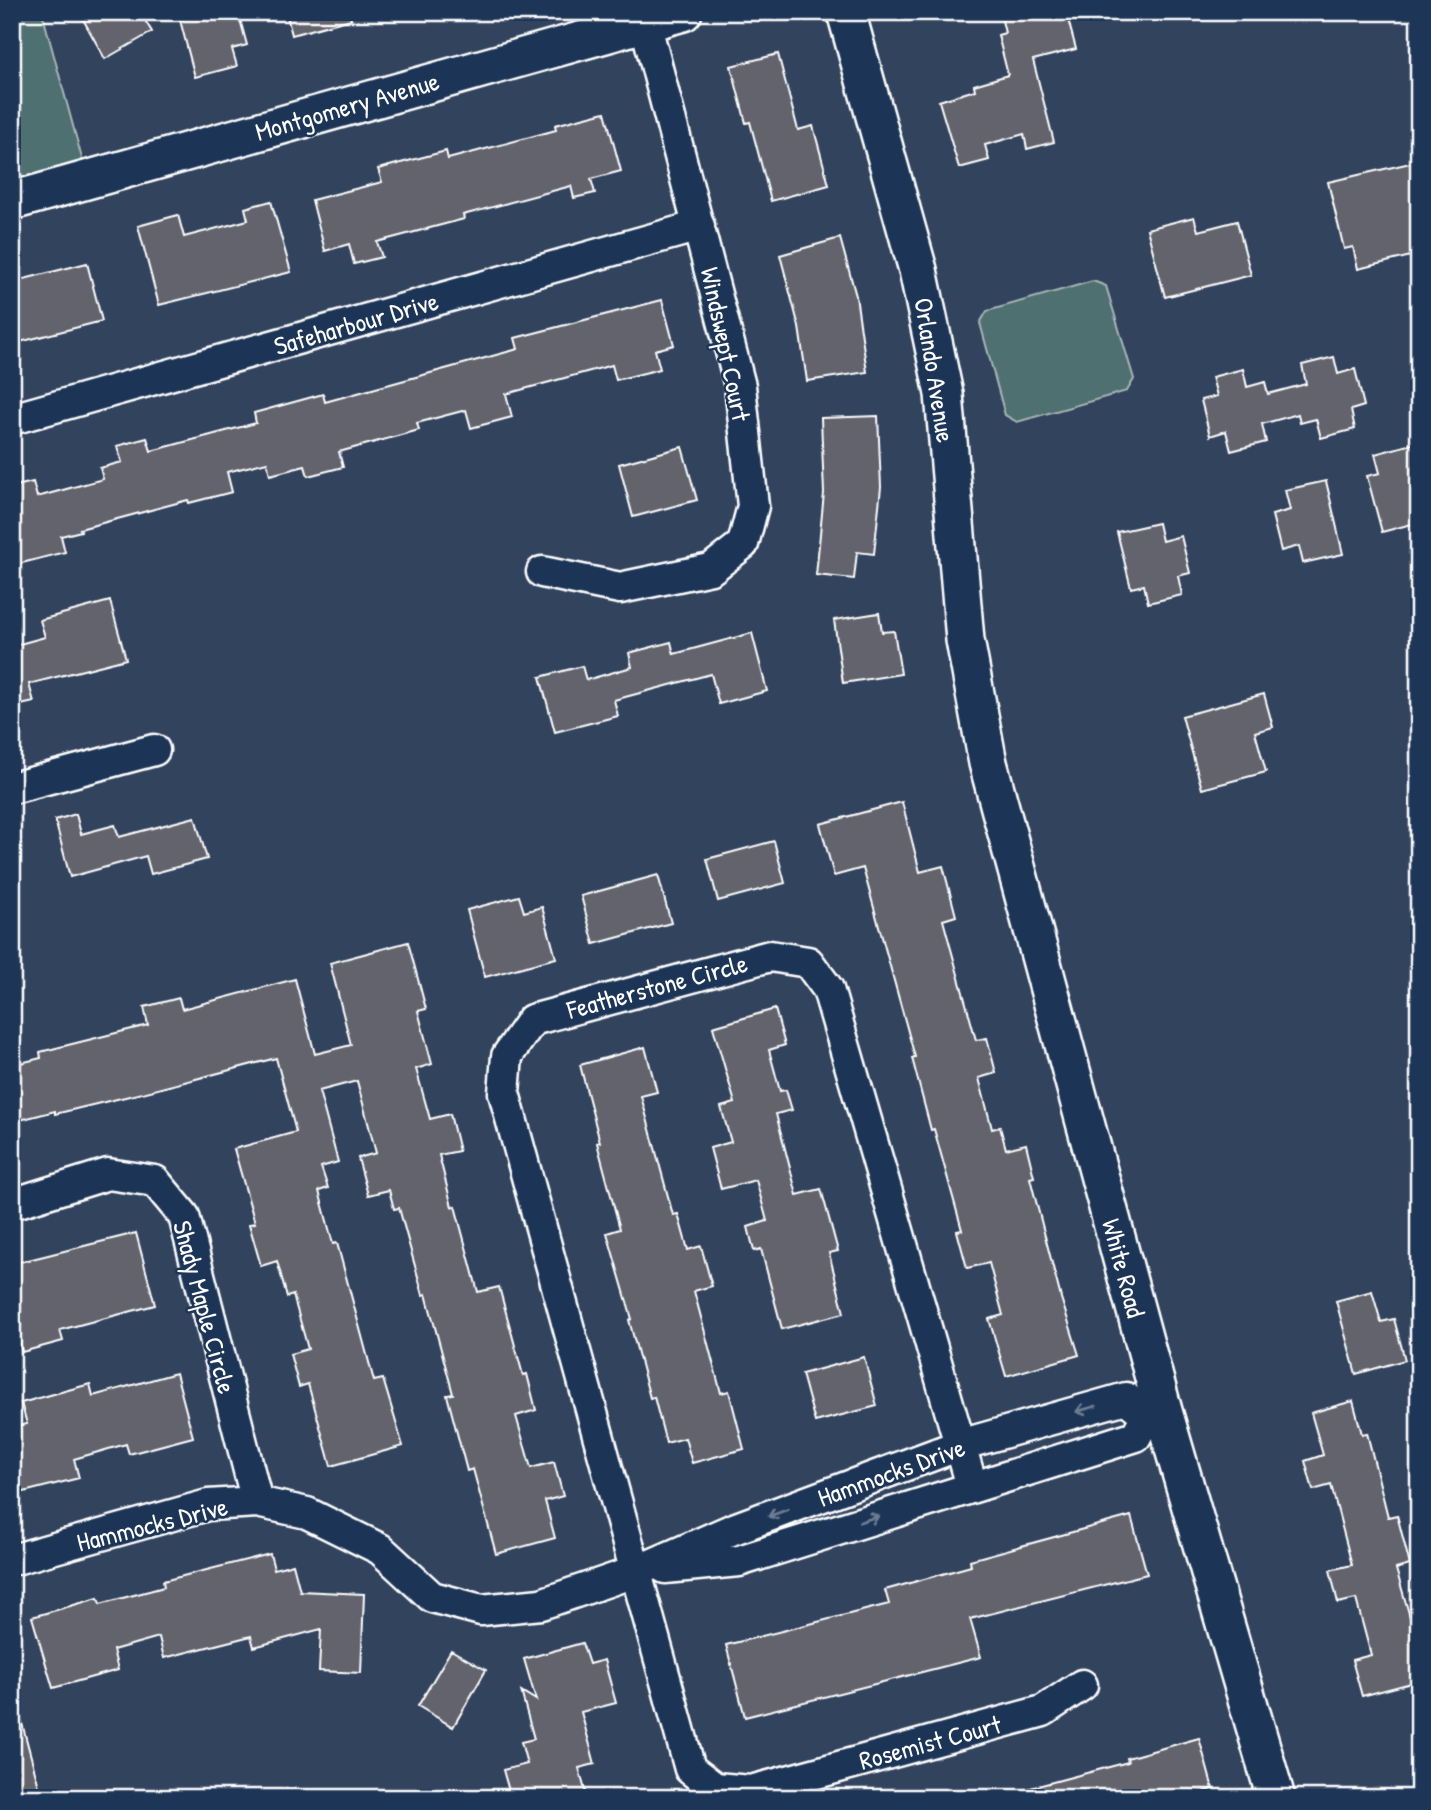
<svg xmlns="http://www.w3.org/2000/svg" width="1431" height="1810" viewBox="0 0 1431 1810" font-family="'Patrick Hand',sans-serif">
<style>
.green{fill:#506f6f;stroke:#a8b7b7;stroke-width:2}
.building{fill:#64636d;stroke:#fff;stroke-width:2}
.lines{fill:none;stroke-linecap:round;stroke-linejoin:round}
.minor-casing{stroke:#fff;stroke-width:35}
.tertiary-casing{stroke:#fff;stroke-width:42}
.minor{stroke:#1d3557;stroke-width:30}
.tertiary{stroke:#1d3557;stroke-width:37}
.oneway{stroke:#6c7c92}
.labels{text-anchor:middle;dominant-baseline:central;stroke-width:5;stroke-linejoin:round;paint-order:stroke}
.street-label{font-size:26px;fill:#fff;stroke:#1d3557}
</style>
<rect width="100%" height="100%" fill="#32435e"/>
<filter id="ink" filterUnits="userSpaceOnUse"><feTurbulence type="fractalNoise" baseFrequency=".0143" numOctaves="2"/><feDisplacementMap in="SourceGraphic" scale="14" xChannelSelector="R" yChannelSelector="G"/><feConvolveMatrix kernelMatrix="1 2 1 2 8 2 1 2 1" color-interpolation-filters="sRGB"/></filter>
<g filter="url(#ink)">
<path class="green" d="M 12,12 L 42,12 L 84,166 L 12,187 Z
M 1093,281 L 1106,286 L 1134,379 L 1127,391 L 1017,422 L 1005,415 L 980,323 L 987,311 Z"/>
<path class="building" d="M 79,12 L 140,12 L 152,32 L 105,59 Z
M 209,12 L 238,12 L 247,45 L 232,49 L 237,66 L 195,77 L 180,20 Z
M 286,12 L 350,12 L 351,19 L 292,35 Z
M 1000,12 L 1066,12 L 1076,49 L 1033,60 L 1054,142 L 1027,149 L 1024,134 L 985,145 L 989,160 L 959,168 L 939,101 L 975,90 L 974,85 L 1008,75 L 998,35 L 1005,33 Z
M 778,54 L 798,130 L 813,126 L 829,185 L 771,201 L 750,122 L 746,123 L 731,66 Z
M 605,112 L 621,171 L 591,179 L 595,193 L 574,198 L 571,186 L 463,215 L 464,219 L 377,242 L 382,257 L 354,264 L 349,244 L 325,251 L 312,200 L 382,182 L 378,169 L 446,151 L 448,159 L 556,130 L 555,125 Z
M 1419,161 L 1419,254 L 1358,269 L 1353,247 L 1344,249 L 1328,182 Z
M 271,201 L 291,272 L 159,305 L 138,226 L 178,215 L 184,237 L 248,220 L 245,208 Z
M 1194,217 L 1198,231 L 1237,221 L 1251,275 L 1165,297 L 1147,229 Z
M 840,238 L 856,296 L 867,372 L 807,381 L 799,327 L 780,255 Z
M 87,263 L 102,321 L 12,344 L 12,282 Z
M 662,300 L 674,345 L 655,350 L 660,369 L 616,380 L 612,365 L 506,394 L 512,417 L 471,428 L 466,410 L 417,423 L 419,430 L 339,452 L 343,467 L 308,476 L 305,466 L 270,475 L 267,462 L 227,472 L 232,492 L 189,503 L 188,500 L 80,529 L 81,531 L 61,536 L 65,552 L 18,564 L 12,544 L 12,487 L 33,482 L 37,497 L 103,479 L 100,468 L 122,462 L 117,446 L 147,438 L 151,451 L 256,423 L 254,413 L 323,394 L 325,402 L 434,372 L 518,349 L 515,338 Z
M 1334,357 L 1338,374 L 1355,369 L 1364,406 L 1351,410 L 1355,429 L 1321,438 L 1316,419 L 1300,423 L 1298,414 L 1262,424 L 1266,442 L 1231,451 L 1226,431 L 1210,436 L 1201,400 L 1217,396 L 1212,377 L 1243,369 L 1247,387 L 1265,382 L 1268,394 L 1306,384 L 1302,365 Z
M 878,416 L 881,487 L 874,554 L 857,552 L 854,579 L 816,575 L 824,493 L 821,418 Z
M 1419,442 L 1419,522 L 1382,532 L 1367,476 L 1380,473 L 1375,454 Z
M 682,447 L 697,500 L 633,517 L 619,464 Z
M 1326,481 L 1343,554 L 1303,563 L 1299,546 L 1281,551 L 1272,515 L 1290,510 L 1285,490 Z
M 1158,523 L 1162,541 L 1181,536 L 1190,573 L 1178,576 L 1182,595 L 1148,603 L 1144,585 L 1131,588 L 1117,532 Z
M 110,601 L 126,659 L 29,684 L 34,702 L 12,707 L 12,646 L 45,637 L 40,620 Z
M 879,613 L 882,632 L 894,631 L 901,674 L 843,683 L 834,620 Z
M 752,633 L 767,691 L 719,704 L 711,674 L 614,700 L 618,716 L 555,732 L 540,677 L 582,666 L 586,680 L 632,667 L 629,653 L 671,642 L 674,654 Z
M 1264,694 L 1273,727 L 1255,732 L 1266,772 L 1202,789 L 1182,716 Z
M 902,802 L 920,872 L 943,866 L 956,916 L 943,920 L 976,1040 L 987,1038 L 996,1073 L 979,1078 L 992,1129 L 1000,1127 L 1006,1149 L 1026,1144 L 1034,1177 L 1030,1178 L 1061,1298 L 1079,1355 L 1006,1376 L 989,1319 L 1003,1315 L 989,1263 L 967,1268 L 957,1231 L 962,1230 L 934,1129 L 931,1130 L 912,1058 L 915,1057 L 863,868 L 834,876 L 820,824 Z
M 76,814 L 81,834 L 115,825 L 119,837 L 195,817 L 207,859 L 151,874 L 146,856 L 70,877 L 55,820 Z
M 774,841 L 785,883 L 718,901 L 707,859 Z
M 658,875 L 671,923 L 594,944 L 581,896 Z
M 519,896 L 524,912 L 542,907 L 556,958 L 485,977 L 467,910 Z
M 408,942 L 426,1009 L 418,1011 L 432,1064 L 416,1069 L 430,1119 L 450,1114 L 459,1151 L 439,1155 L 452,1207 L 455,1206 L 478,1292 L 499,1287 L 523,1375 L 527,1374 L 536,1410 L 516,1416 L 531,1468 L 554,1462 L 563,1496 L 545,1501 L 555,1538 L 496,1554 L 473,1469 L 467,1471 L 447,1395 L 453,1394 L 426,1294 L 423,1295 L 399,1208 L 394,1209 L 389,1190 L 368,1195 L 358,1158 L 376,1153 L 357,1081 L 319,1091 L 338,1162 L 321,1167 L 328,1188 L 319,1191 L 333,1244 L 337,1243 L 374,1381 L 383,1379 L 403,1446 L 331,1466 L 308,1384 L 299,1387 L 290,1354 L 308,1349 L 293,1295 L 287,1297 L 277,1261 L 261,1266 L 249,1224 L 255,1223 L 234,1149 L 296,1132 L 276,1058 L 146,1092 L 55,1114 L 55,1111 L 12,1122 L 12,1065 L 41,1058 L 40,1052 L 148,1025 L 144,1007 L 179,998 L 182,1009 L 295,979 L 315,1054 L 351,1045 L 330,963 Z
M 775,1009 L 785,1045 L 769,1050 L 780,1091 L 786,1090 L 792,1110 L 776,1114 L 797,1195 L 821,1189 L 838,1251 L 829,1253 L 844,1313 L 782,1329 L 761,1249 L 754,1251 L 748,1227 L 767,1221 L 756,1180 L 721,1189 L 710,1148 L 731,1142 L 721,1107 L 735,1103 L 713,1027 Z
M 645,1047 L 657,1092 L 641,1096 L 673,1215 L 678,1214 L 688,1250 L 701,1246 L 712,1286 L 694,1291 L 721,1393 L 729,1391 L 744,1449 L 692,1463 L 685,1438 L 666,1443 L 654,1397 L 650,1398 L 629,1320 L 632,1319 L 607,1233 L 620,1229 L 597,1143 L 600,1142 L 580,1065 Z
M 136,1233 L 155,1305 L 60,1330 L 63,1341 L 22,1352 L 16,1330 L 12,1331 L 12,1264 Z
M 1372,1291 L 1381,1322 L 1394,1319 L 1405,1360 L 1356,1374 L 1336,1301 Z
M 864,1357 L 877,1406 L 815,1422 L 802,1374 Z
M 176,1373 L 193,1437 L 129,1454 L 126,1444 L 74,1459 L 79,1478 L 12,1495 L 12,1427 L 27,1424 L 21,1403 L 90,1384 L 93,1396 Z
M 1353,1401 L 1362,1434 L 1367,1433 L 1388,1517 L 1397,1515 L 1410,1565 L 1396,1569 L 1419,1648 L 1419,1681 L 1362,1696 L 1352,1660 L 1371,1655 L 1356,1599 L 1338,1603 L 1330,1570 L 1352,1565 L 1331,1485 L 1313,1490 L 1305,1461 L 1323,1455 L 1311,1413 Z
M 1131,1516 L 1147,1574 L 970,1619 L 981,1657 L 745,1717 L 726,1645 L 889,1604 L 885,1590 L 971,1566 L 970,1560 Z
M 270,1554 L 274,1569 L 293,1564 L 300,1591 L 364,1594 L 361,1673 L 319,1671 L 321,1629 L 254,1647 L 251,1636 L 164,1658 L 159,1637 L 113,1650 L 118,1670 L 53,1688 L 32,1617 L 98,1598 L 100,1604 L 164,1587 L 163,1581 Z
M 582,1643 L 589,1664 L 604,1660 L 616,1703 L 581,1712 L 595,1764 L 579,1768 L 587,1798 L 511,1798 L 503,1770 L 527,1764 L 521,1742 L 534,1739 L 521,1691 L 536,1700 L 524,1659 Z
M 451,1650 L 486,1670 L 453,1727 L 418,1706 Z
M 19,1712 L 42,1798 L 12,1798 L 12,1713 Z
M 1199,1738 L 1213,1789 L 1181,1798 L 1020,1798 L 1019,1791 L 1128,1762 L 1127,1758 Z"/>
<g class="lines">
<defs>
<path id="minor" d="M 12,419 L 699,226
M 542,572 L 620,588 L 711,569 L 743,544 L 753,506 L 740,386 L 645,22
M 12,788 L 154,750
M 12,1204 L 108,1174 L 155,1181 L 184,1216 L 257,1502
M 972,1486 L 828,989 L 808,962 L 770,956 L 532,1020 L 507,1056 L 504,1093 L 690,1769 L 715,1788 L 751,1791 L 1043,1711 L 1082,1685
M 12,1560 L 208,1505 L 257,1502 L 307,1513 L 380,1549 L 432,1597 L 481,1610 L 541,1604 L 637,1571 L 731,1530 L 960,1445 L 1126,1398 L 1147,1415
M 665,1568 L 739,1561 L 1136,1436 L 1147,1415"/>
<path id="tertiary" d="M 846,12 L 918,270 L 944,394 L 965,640 L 988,763 L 1163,1411 L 1276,1798
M 12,201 L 683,12"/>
</defs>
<use href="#minor" class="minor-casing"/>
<use href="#tertiary" class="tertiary-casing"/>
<use href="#minor" class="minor"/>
<use href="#tertiary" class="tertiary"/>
</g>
<defs><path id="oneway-shaft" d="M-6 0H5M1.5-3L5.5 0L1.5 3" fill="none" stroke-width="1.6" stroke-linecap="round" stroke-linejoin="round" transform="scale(1.75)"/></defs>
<g class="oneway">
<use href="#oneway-shaft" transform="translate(1086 1409) rotate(164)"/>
<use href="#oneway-shaft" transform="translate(778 1513) rotate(160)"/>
<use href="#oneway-shaft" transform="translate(869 1519) rotate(-18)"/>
</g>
</g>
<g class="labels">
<g class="street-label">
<text transform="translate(347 106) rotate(-16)">Montgomery Avenue</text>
<text transform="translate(356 323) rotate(-16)">Safeharbour Drive</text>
<text transform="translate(726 344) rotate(78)">Windswept Court</text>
<text transform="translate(935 370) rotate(81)">Orlando Avenue</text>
<text transform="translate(657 986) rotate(-15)">Featherstone Circle</text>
<text transform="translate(1124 1268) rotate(75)">White Road</text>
<text transform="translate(205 1307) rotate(75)">Shady Maple Circle</text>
<text transform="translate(891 1472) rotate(-20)">Hammocks Drive</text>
<text transform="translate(152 1524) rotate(-14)">Hammocks Drive</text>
<text transform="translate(930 1742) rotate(-15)">Rosemist Court</text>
</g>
</g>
<rect width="1431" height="1810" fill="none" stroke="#1d3557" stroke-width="42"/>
<rect x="21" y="21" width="1389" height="1768" fill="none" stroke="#fff" stroke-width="2.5" filter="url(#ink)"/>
</svg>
